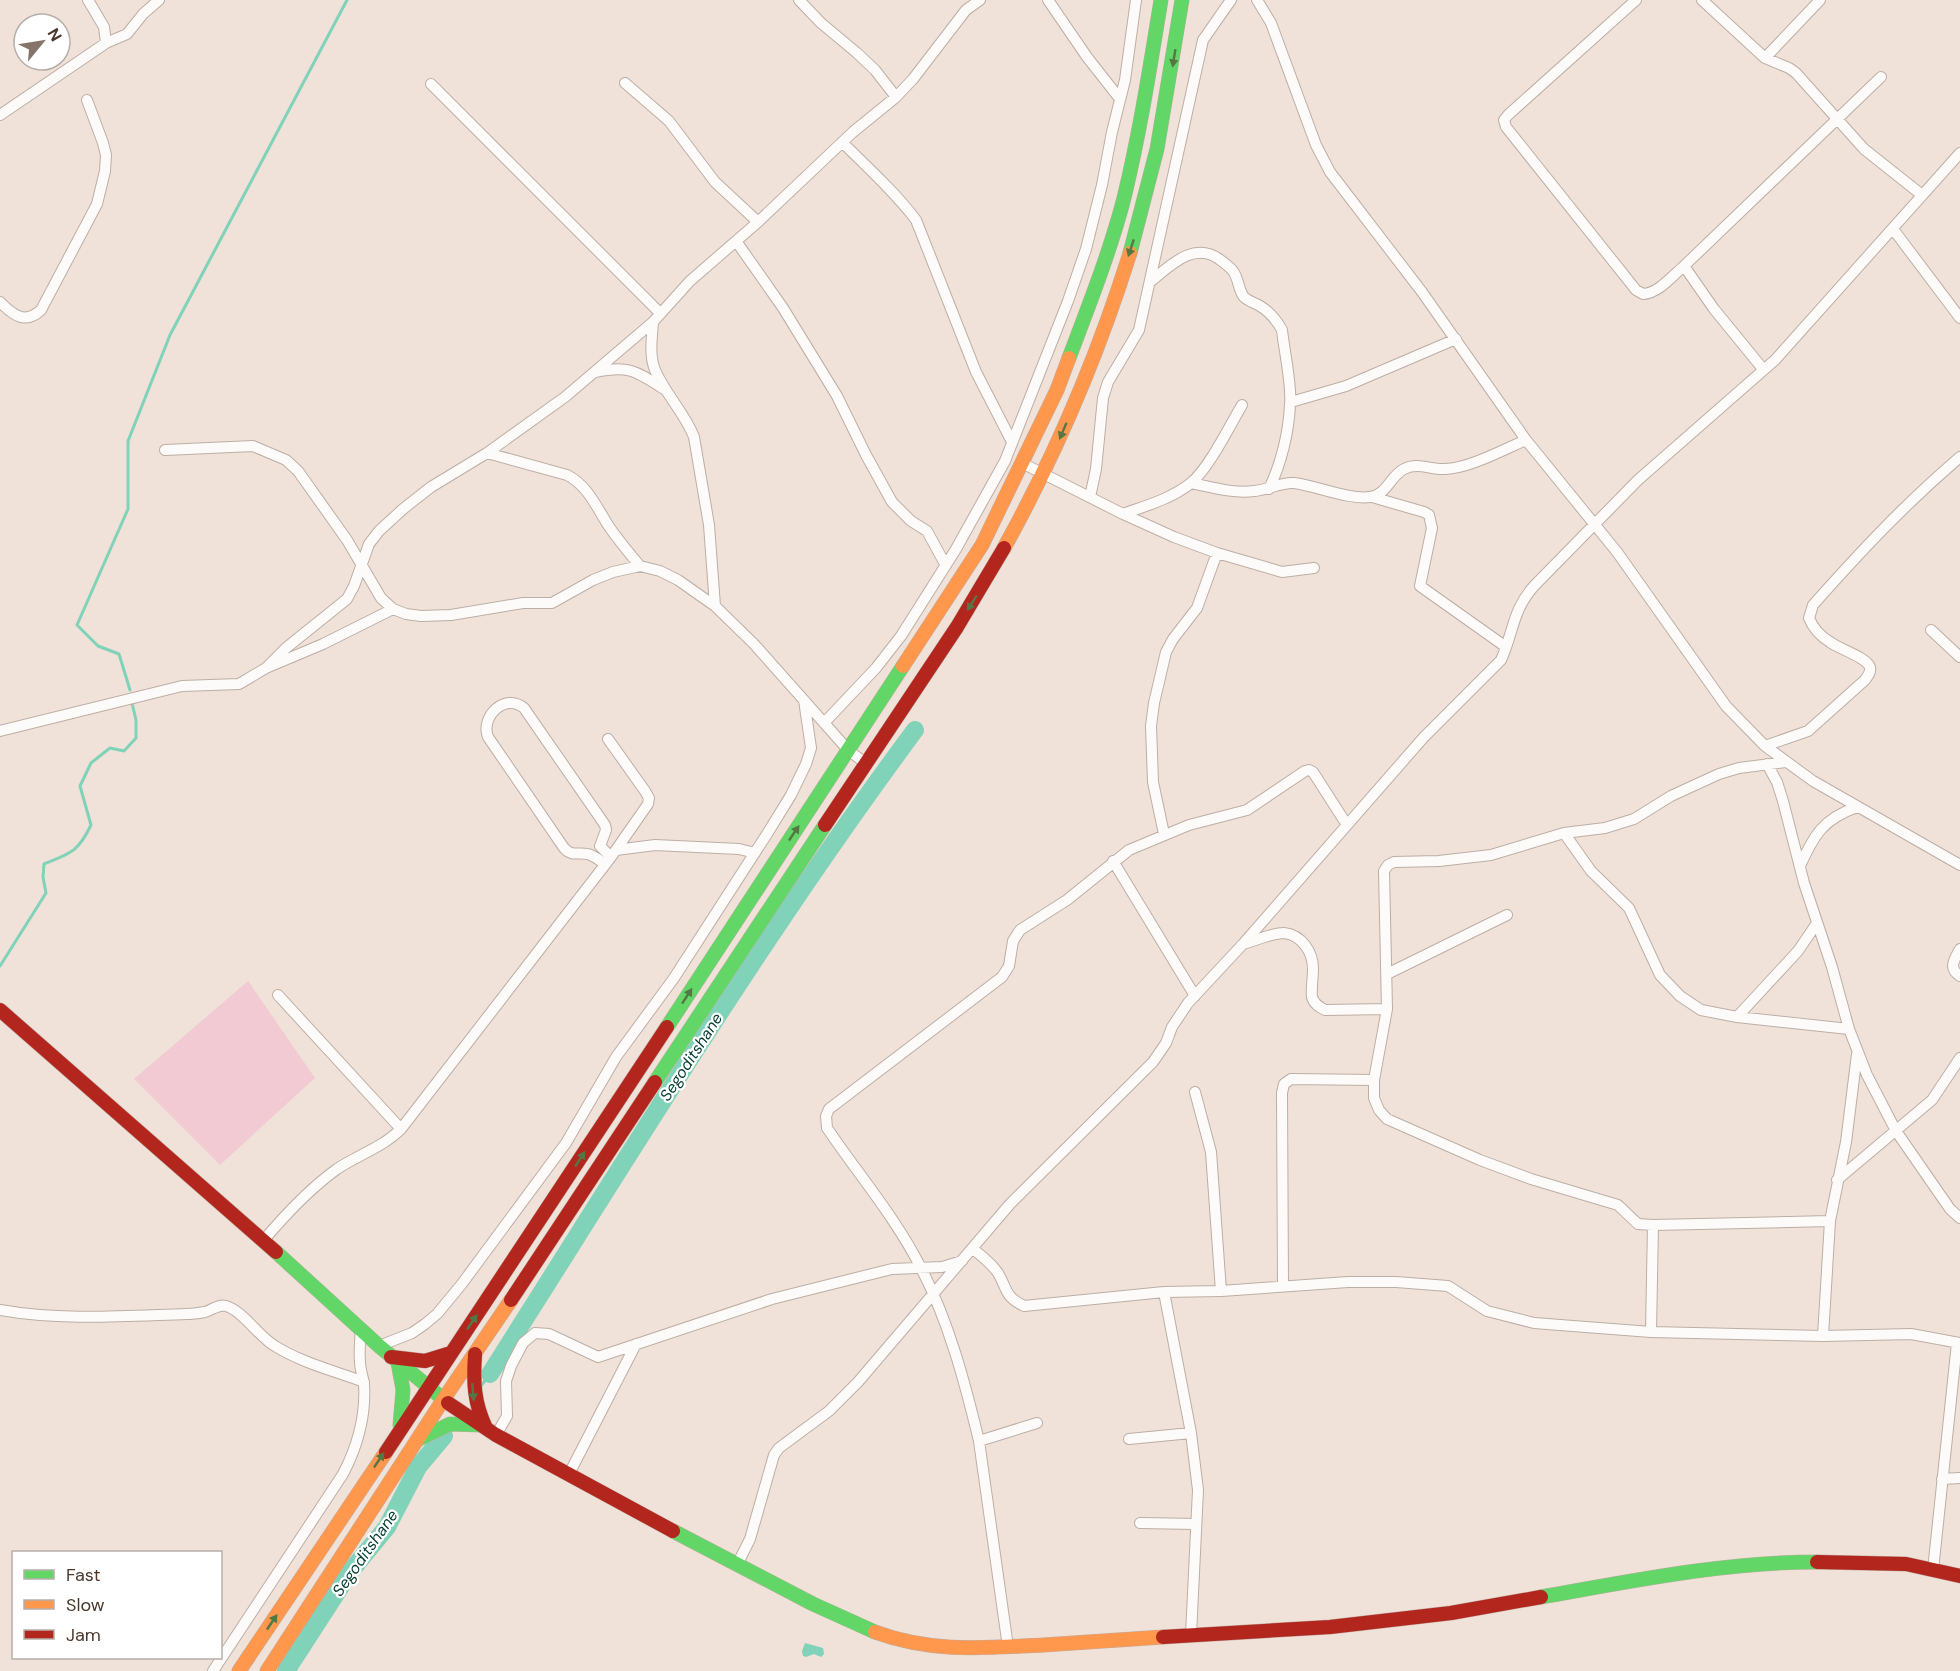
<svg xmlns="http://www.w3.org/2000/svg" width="1960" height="1671" viewBox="0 0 1960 1671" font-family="'DM Sans',sans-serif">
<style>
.green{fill:#f1cad3}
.water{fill:#80d2b8}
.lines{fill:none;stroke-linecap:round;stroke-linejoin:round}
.stream{stroke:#80d2b8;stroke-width:3}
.river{stroke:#80d2b8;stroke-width:18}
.street-casing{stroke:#bdaea5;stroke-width:12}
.fast-casing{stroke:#bdaea5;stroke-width:15}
.slow-casing{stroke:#bdaea5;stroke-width:15}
.jam-casing{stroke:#bdaea5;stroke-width:15}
.street{stroke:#fdfbf9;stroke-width:10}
.fast{stroke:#63d668;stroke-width:14}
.slow{stroke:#ff974d;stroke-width:14}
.jam{stroke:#b3261e;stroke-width:14}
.oneway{fill:#557745}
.labels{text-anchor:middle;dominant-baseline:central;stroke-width:4.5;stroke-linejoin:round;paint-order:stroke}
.water-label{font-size:16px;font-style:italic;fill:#043d30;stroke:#fff}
</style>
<rect width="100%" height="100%" fill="#f0e2d8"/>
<path class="green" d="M 248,981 L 315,1078 L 220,1165 L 134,1079 Z"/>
<path class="water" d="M 805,1643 L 823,1648 L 824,1654 L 821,1657 L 814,1654 L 806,1657 L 803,1656 L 802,1651 Z"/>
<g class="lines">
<path class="stream" d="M 130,690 L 119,654 L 98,646 L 77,625 L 128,509 L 128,441 L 170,335 L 347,0
M 0,966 L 46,893 L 43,877 L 44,864 C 71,853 78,852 91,825 L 80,786 L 91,763 L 110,748 L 124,751 L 136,738 L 136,720 L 132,703
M 480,1387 L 490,1374"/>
<path class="river" d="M 490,1374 C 628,1157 762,936 915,730
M 286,1671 L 350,1572 L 387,1527 L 418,1467 L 444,1436"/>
<defs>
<path id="street" d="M 88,0 L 104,27 L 106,43
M 799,0 L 821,23 L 857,53 L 875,70 L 896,97
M 1048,0 L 1087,57 L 1120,99
M 1257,0 L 1271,23 L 1316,145 L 1330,172 L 1422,292 L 1526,440 L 1617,552 L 1726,706 L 1765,746 L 1813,781 L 1960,865
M 1636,0 L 1508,115 L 1504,120 L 1506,127 L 1636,290 L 1643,294 C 1659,293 1672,276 1684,266 L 1881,77
M 1702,0 L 1765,58 L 1789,68 L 1796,73 L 1864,149 L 1922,195
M 1765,58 L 1820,0
M 625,83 L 669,121 L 715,182 L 758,222
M 431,84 L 660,313
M 0,115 L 106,43 L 127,34 L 143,14 L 159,0
M 842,142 C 867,167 895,192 916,220 L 976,372 L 1012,442
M 1893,229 L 1960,318
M 736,241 L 783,308 L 837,396 L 866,455 L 892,502 L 911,521 L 927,531 L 945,564
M 1684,266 L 1714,309 L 1763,369
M 1150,282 C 1170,266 1193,241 1219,259 C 1224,263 1229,266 1233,271 C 1239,279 1238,290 1244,297 C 1248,301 1255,303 1260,306 C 1270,312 1276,319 1282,330 C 1284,350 1292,385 1290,404 C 1289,432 1281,464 1269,489
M 0,302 C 13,315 25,325 41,310 L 97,204 L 105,171 L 106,155 L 103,143 L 87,100
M 595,372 C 629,365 636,371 664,389
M 1291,402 L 1346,386 L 1456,339
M 165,450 L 253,446 L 286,460 L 298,471 L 347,540 L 381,598 L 393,609 L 406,614 L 421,616 L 451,615 L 523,603 L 552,603 L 593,580 L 613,572 L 640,566 L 660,571 L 678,580 L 715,606 L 754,644 L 849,751 L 867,764
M 487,453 L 567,475 C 587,485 596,506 608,525 C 618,540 629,553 640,566
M 1022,463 L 1123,514 L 1174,537 L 1217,553 L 1282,572 L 1314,568
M 1191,483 C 1211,487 1234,494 1254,491 C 1268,490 1281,482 1294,483 C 1317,486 1349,500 1370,497 C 1387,495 1390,476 1404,469 C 1418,462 1431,470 1445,469 C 1470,468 1502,450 1526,440
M 1090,497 L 1096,469 L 1103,398 L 1108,382 L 1139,330 L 1203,40 L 1231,0
M 1372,497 L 1424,512 L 1429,515 L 1432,528 L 1420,586 L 1506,647
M 1123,514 C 1145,506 1171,499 1191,483 C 1209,468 1229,427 1242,405
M 715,606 L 709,525 L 694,437 C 685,413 665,394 655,370 C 649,355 652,338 653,322 L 690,281 L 758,222 L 853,132 L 896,97 L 913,79 L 966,10 L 980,0
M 1931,630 L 1960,657
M 266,668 L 286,648 L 347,599 L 354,586 L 369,544 L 379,531 L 403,509 L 431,487 L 487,453 L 565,397 L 653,322
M 824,723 L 876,668 L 901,636 L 956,549 L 1005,461 L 1068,301 L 1086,249 L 1102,185 L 1112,132 L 1125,80 L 1136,0
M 0,731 L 182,686 L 239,684 L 266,668 L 323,644 L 393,609
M 1765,746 L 1808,731 L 1865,680 C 1868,676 1871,672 1870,667 C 1866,657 1839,649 1830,642 C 1820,636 1813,628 1809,618 L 1813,605 C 1861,551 1905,504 1960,457
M 1786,762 L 1739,768 L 1719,774 L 1671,796 L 1634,819 L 1605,828 L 1564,833 L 1491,855 L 1439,861 L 1394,862 L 1388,865 L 1384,871 L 1387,1009 L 1374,1080 L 1374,1098 L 1379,1110 L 1387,1119 L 1480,1160 L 1531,1179 L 1618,1205 L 1638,1224 L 1653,1225 L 1830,1221
M 1767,764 L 1777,782 L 1783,801 L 1804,883 L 1832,967 L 1849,1029 L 1867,1075 L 1896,1131 L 1950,1209 L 1960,1218
M 1564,833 L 1591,871 L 1629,908 L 1660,975 L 1680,996 L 1701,1010 L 1737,1017 L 1849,1029
M 1164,834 L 1153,782 L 1151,726 L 1154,703 L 1166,652 L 1173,639 L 1197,608 L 1217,553
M 616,850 L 655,845 L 739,849 L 755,853
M 1113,861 L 1195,996
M 605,864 C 600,861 594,855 587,854 C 578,852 572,857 564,848 L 488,737 C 480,717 505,692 524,708 L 605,825 L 606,830 L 600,846 L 611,857
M 1800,866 C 1814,835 1823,819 1857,807
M 1243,944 C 1255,941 1271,933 1284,933 C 1302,935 1313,952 1313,969 C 1313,978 1311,989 1312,997 C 1314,1004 1319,1007 1325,1010 L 1387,1009
M 1960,949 C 1954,960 1948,968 1960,976
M 1387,974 L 1507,915
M 278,995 L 401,1129
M 1737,1017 L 1798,951 L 1817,923
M 1195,1092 L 1211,1152 L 1221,1291
M 1837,1180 L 1932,1100 L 1960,1058
M 263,1241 C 285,1215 309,1189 337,1169 C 358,1155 383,1147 401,1129 L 611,857 L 648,804 L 649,798 L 645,791 L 608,739
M 973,1249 C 982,1256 991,1263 998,1273 C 1008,1290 1004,1296 1024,1306 L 1164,1292 L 1221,1291 L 1348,1282 L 1396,1282 L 1448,1286 L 1487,1311 L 1534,1323 L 1651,1332 L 1823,1336 L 1911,1334 L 1960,1343
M 1283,1286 L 1282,1093 L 1284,1084 L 1291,1079 L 1374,1080
M 1164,1292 L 1191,1433 L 1198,1490 L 1191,1635
M 0,1310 C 61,1321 125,1316 187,1314 C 193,1314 199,1313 205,1312 C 212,1310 218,1304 226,1306 C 243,1311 259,1337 275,1346 C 302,1363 335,1371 364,1382
M 1651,1332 L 1653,1225
M 1823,1336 L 1830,1221 L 1846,1142 L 1857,1054
M 379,1346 L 412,1333 L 425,1324 L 437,1314 L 461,1285 L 566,1143 L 616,1057 L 674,978 L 767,834 L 791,795 L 806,764 L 811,748 L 804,700
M 496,1435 L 507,1416 L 506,1381 L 511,1366 L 523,1343 L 535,1333 L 549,1334 L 598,1357 L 772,1299 L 892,1269 L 942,1267 L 962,1261
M 1129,1439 L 1191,1433
M 979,1441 C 965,1383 949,1322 921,1268 C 896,1218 858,1174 827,1128 L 826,1116 L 829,1109 L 1002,977 L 1009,966 L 1013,941 L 1020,930 L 1067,900 L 1129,850 L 1189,825 L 1247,810 L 1305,771 L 1309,770 L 1313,772 L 1347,825
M 569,1474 L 636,1344
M 1942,1479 L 1960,1478
M 1140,1523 L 1196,1524
M 737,1565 L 750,1539 L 774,1455 L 779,1448 L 829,1411 L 858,1382 L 1010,1204 L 1153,1062 L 1166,1043 L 1172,1027 L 1188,1003 L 1243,944 L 1424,737 L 1501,660 C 1514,631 1512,611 1534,586 L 1638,480 L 1775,360 L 1960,153
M 1933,1570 L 1957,1343
M 1008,1647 L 979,1441 L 1037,1423
M 213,1671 L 343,1474 C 357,1447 366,1415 364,1384 C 363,1377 360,1369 360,1362 C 359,1351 360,1340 361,1329"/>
<path id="fast" d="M 1130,253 L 1157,149 L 1182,0
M 1069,358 C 1089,305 1110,252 1124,198 C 1140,132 1150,67 1161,0
M 667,1027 L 903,666
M 655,1082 L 825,825
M 276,1252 L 379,1346 L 448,1403
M 398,1363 L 403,1390 L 400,1425
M 419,1439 L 450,1424 L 481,1425
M 673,1531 L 813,1604 L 875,1632
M 1541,1597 C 1632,1581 1724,1562 1817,1562"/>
<path id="slow" d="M 1004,548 C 1056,454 1098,355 1130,253
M 903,666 L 982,545 L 1057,390 L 1069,358
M 875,1632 C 932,1653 984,1648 1043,1645 C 1083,1642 1123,1640 1163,1637
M 239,1671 L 386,1452
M 267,1671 L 443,1400 L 511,1300"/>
<path id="jam" d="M 825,825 L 957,627 L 1004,548
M 0,1010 L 276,1252
M 511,1300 L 655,1082
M 475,1354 C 473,1382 474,1403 486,1428
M 391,1357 L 425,1361 L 451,1353
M 448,1403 L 496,1435 L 673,1531
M 386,1452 L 667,1027
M 1817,1562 L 1906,1564 L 1960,1576
M 1163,1637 L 1330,1627 L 1451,1613 L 1541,1597"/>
</defs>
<use href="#street" class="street-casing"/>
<use href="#fast" class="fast-casing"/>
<use href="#slow" class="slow-casing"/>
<use href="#jam" class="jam-casing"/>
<use href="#street" class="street"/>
<use href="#fast" class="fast"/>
<use href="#slow" class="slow"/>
<use href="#jam" class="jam"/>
</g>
<defs><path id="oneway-solid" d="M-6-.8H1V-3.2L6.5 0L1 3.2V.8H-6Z" transform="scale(1.5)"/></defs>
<g class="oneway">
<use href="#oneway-solid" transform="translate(1174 58) rotate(99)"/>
<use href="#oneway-solid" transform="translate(1131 248) rotate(108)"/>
<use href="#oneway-solid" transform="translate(1063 431) rotate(113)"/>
<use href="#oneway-solid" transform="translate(972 603) rotate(122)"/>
<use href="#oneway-solid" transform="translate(794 833) rotate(-56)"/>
<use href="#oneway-solid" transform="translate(687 996) rotate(-57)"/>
<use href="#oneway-solid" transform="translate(580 1159) rotate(-57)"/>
<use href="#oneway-solid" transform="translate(472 1322) rotate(-56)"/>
<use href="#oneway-solid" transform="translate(473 1392) rotate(85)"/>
<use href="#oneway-solid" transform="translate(379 1460) rotate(-56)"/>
<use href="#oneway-solid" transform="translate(272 1622) rotate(-56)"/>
</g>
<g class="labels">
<g class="water-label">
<text transform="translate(691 1057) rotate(-57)">Segoditshane</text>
<text transform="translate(365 1553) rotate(-55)">Segoditshane</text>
</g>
</g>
<rect x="12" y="1551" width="210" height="108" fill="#ffffff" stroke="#b7afab" stroke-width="1.5"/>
<rect x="24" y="1570" width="30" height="9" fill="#63d668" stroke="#b7afab" stroke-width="1.5"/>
<text x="66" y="1581" font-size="18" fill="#4b382d">Fast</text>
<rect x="24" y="1600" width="30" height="9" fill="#ff974d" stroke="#b7afab" stroke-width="1.5"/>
<text x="66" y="1611" font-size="18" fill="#4b382d">Slow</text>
<rect x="24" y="1630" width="30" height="9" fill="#b3261e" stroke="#b7afab" stroke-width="1.5"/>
<text x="66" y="1641" font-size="18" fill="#4b382d">Jam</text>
<g transform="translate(42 42) rotate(60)"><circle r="28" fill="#ffffff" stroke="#b7afab" stroke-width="1.5"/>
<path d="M0-4.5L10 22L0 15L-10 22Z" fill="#857469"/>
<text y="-9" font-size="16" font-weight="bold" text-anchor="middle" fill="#4b382d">N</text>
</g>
</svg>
